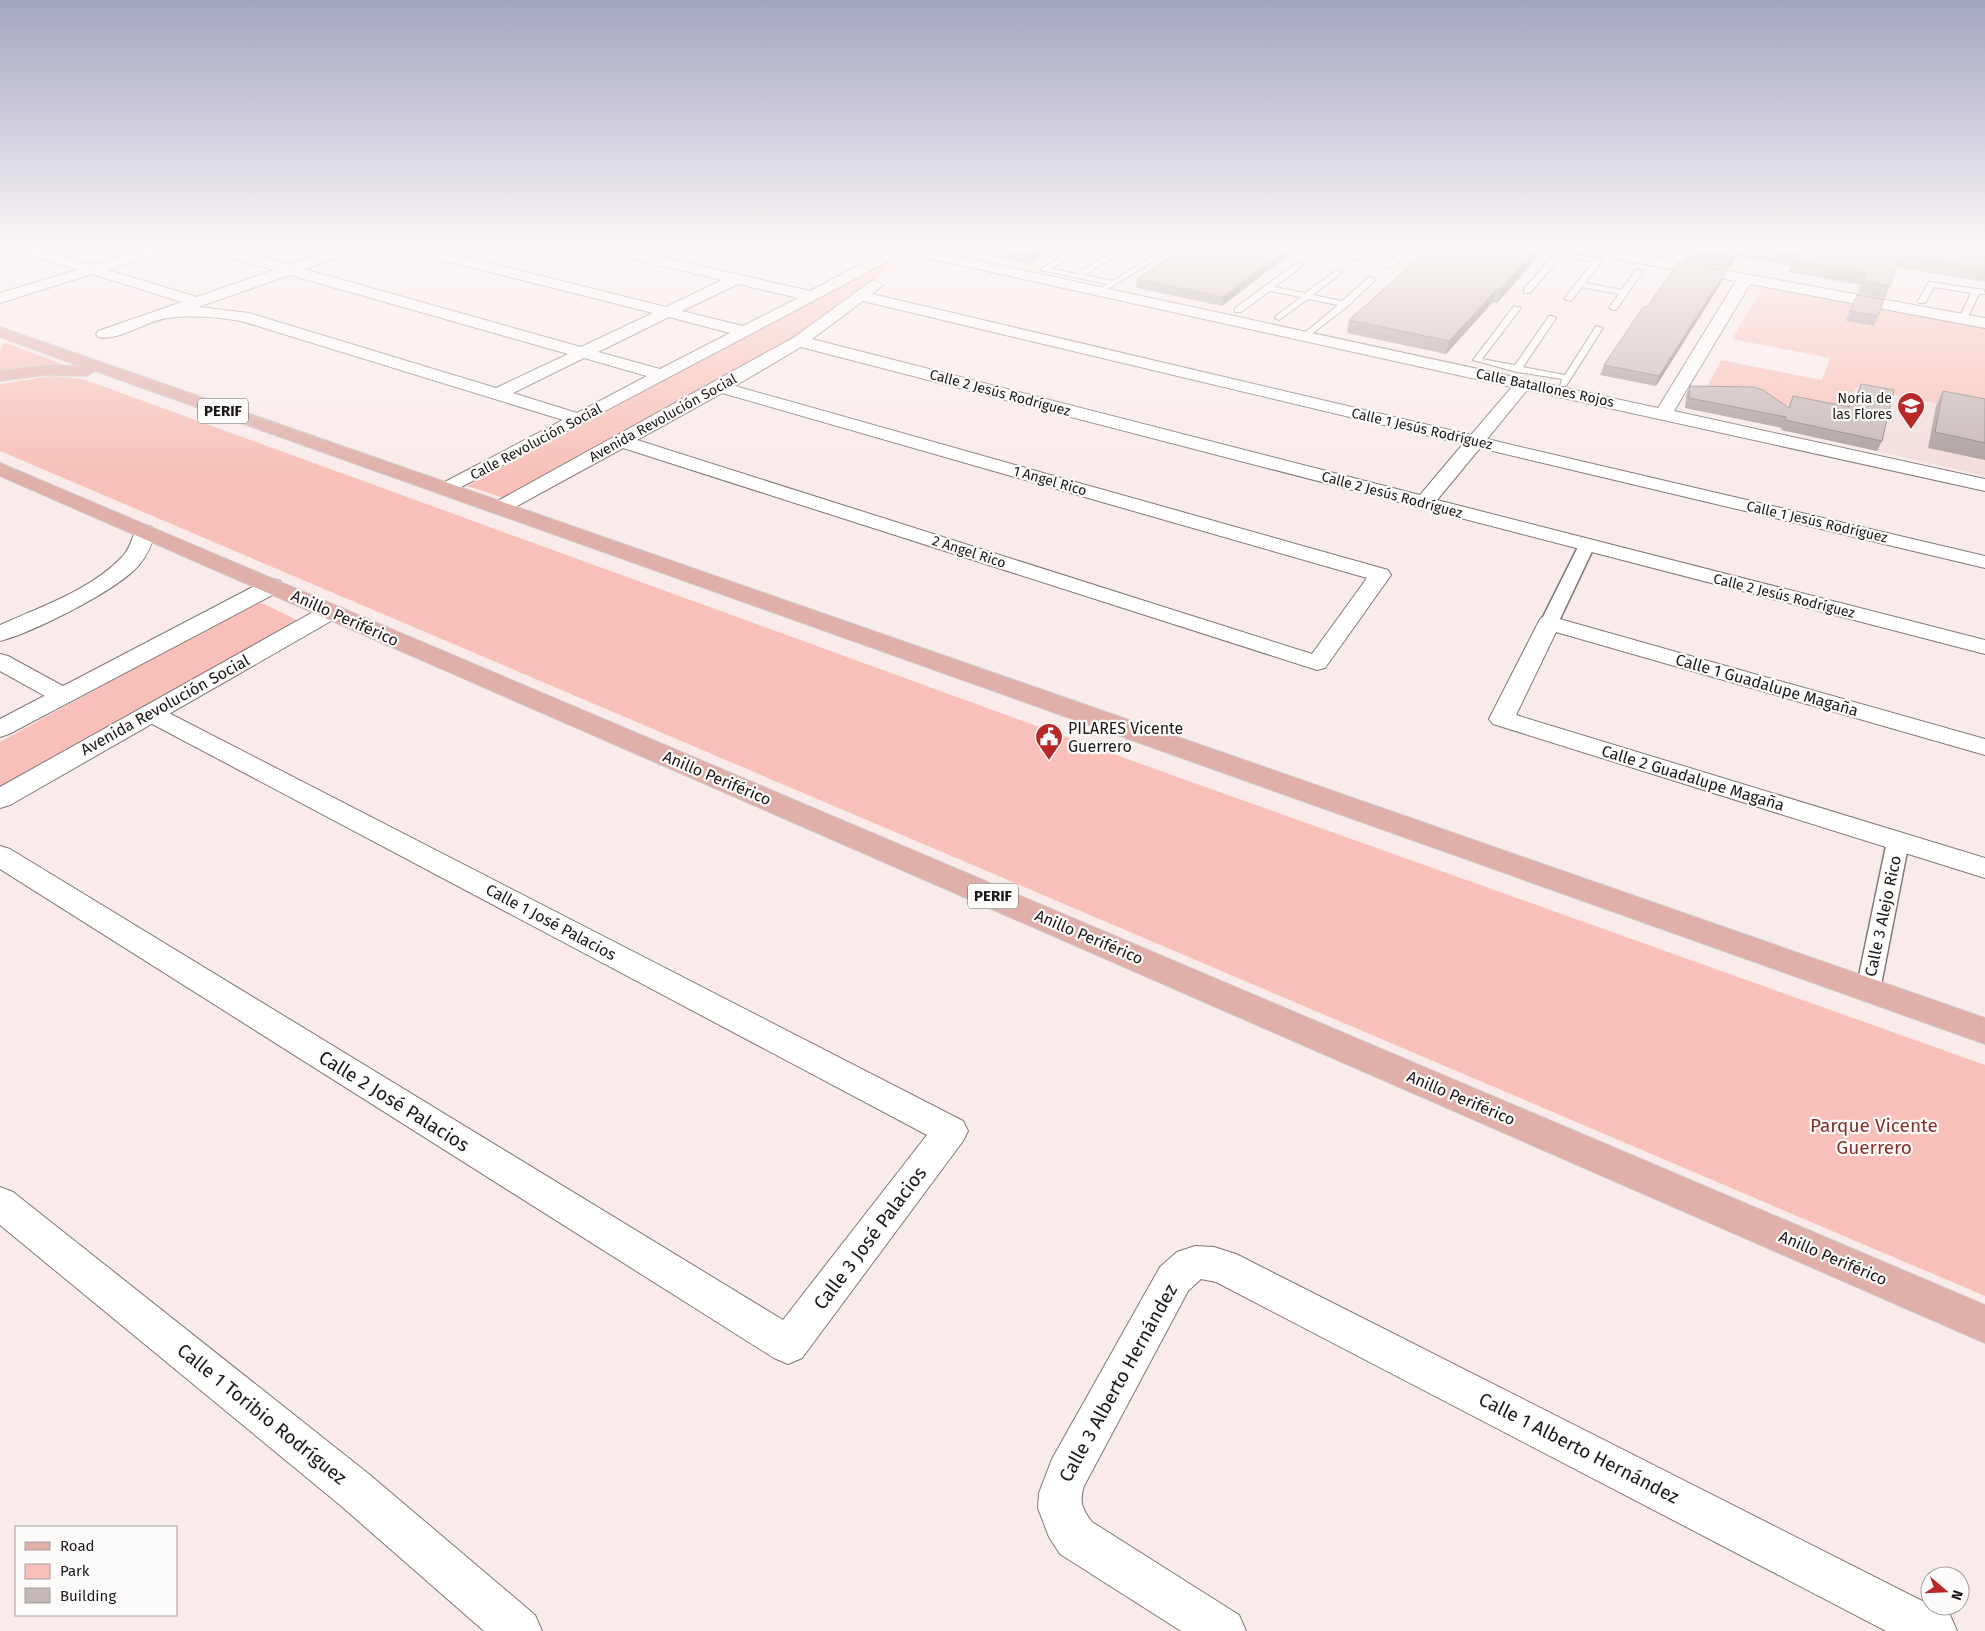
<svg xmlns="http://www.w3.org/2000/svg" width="1985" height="1631" viewBox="0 0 1985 1631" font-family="'Fira Sans',sans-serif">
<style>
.built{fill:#f3dddb}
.green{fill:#f8c0b8}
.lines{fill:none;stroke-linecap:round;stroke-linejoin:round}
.service-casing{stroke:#827776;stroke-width:2}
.pedestrian-casing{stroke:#827776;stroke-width:3}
.minor-casing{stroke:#827776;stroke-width:2}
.tertiary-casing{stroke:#827776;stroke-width:2}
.primary-casing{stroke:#cdcccc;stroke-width:2}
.service{fill:#fff;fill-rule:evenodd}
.pedestrian{fill:#fff;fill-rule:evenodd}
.minor{fill:#fff;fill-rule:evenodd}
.tertiary{fill:#fff;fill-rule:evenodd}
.primary{fill:#e0afa9;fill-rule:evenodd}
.wall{fill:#a99e9d}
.shaded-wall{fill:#89817f}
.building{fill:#c4b8b6;stroke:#89817f}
.labels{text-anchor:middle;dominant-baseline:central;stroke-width:4.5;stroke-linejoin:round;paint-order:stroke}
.far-street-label{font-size:14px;fill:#1c1817;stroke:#fefbfb}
.far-poi-label{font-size:14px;fill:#1c1817;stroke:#fefbfb;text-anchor:end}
.shield{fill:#fefbfb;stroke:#605c5b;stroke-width:1}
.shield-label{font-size:15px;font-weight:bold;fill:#1c1817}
.street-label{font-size:16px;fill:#1c1817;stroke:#fefbfb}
.poi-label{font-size:16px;fill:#1c1817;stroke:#fefbfb;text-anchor:start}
.near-street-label{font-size:19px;fill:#1c1817;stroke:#fefbfb}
.near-park-label{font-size:19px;fill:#872f29;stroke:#fefbfb}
</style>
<rect width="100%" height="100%" fill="#f8ebea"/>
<path class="built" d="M 1856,387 L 1985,413 L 1985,476 L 1837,442 Z"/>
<path class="green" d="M 892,258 L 862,298 L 807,343 L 519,503 L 467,486 Z
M 1762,288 L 1985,328 L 1985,413 L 1856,387 L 1844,417 L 1706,389 L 1721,360 L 1822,380 L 1830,358 L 1732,339 Z
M 4,342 L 73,368 L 0,375 L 0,352 Z
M 52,376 L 83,379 L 1141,764 L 1985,1065 L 1985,1296 L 0,451 L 0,384 Z
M 258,601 L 305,624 L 0,796 L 0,742 Z"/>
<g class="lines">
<defs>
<path id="service" d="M 819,248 L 897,249 L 909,248 L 898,253 L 823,250 Z
M 1074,248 L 1083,248 L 1051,269 L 1076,274 L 1120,248 L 1128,248 L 1084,275 L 1113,281 L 1163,249 L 1170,251 L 1106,290 L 1102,288 L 1107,284 L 1040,270 Z
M 1313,248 L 1324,248 L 1316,252 L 1312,250 Z
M 1364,248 L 1372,248 L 1359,260 L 1353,260 L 1353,256 Z
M 1409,248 L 1417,248 L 1393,267 L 1387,267 L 1387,263 Z
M 1560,248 L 1567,248 L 1564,253 L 1601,259 L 1602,261 L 1585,283 L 1622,290 L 1636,269 L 1643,271 L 1616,310 L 1613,310 L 1609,308 L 1619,294 L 1582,287 L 1571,301 L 1564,299 L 1593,262 L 1561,256 L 1530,293 L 1524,293 L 1524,289 Z
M 1297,263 L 1304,265 L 1274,287 L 1305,293 L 1337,270 L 1341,272 L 1340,274 L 1313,295 L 1342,301 L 1369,277 L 1376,279 L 1348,306 L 1305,339 L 1302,339 L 1302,335 L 1338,305 L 1308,299 L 1279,320 L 1275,318 L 1276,316 L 1301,297 L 1270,291 L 1241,312 L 1235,312 L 1235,308 Z
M 1929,282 L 1984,290 L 1985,294 L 1979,294 L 1967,319 L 1963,321 L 1959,319 L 1971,293 L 1934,287 L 1925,303 L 1919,303 L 1918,301 Z
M 1514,306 L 1521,308 L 1482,359 L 1515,365 L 1549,316 L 1552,316 L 1556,318 L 1523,367 L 1565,375 L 1596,326 L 1603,328 L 1566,386 L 1560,386 L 1562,379 L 1517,372 L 1473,360 Z"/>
<path id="pedestrian" d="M 1587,540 L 1595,545 L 1558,623 L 1555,627 L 1543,627 L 1540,623 L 1579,545 Z
M 1898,834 L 1906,836 L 1909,841 L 1880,990 L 1877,997 L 1868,999 L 1859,997 L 1856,990 L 1887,841 L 1890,836 Z"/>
<path id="minor" d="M 15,248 L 37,248 L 92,265 L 147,248 L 169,248 L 167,251 L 108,270 L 197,297 L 274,270 L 207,251 L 205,248 L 227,248 L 289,265 L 338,248 L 359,248 L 357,251 L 304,269 L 581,347 L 653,313 L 406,251 L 404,248 L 428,248 L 666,307 L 722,280 L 599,251 L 597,248 L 622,248 L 810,291 L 893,248 L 920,248 L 1658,408 L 1736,281 L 1580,252 L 1573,248 L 1603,248 L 1985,318 L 1985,328 L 1750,284 L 1674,411 L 1985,479 L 1985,491 L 1527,390 L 1487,439 L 1985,556 L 1985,568 L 1480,448 L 1437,500 L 1985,640 L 1985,654 L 801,347 L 735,386 L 1388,570 L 1391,575 L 1325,668 L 1317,670 L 623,448 L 508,511 L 501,513 L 494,511 L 491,507 L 494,503 L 793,338 L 870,282 L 875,280 L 883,285 L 872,294 L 1471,435 L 1512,387 L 919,256 L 900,255 L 446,495 L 439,493 L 436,489 L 439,485 L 563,420 L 241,321 C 217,317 193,315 168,318 C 148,320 118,342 98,337 L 96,334 L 98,331 L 182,302 L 92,274 L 0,303 L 0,293 L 77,270 L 17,251 ZM 290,275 L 568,354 L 496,388 L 249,313 L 198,307 ZM 738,284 L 798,298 L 743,326 L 682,311 ZM 863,301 L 1463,444 L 1420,495 L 812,339 ZM 669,317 L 730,333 L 660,369 L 598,352 ZM 584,358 L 647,376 L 577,413 L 513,393 ZM 722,393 L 1367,578 L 1312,654 L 637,440 Z
M 145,525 L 152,527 L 155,531 C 152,545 148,554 139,565 C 118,590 32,633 0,641 L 0,625 C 40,607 91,590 122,557 C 131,548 131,537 138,527 Z
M 1549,616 L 1985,739 L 1985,755 L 1556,632 L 1516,715 L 1985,858 L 1985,878 L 1493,724 L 1489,719 L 1538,623 L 1541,618 Z
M 0,654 L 8,656 L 72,691 L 75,696 L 72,701 L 63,703 L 54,701 L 0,671 Z
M 150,705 L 159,708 L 963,1121 L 968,1131 L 963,1141 L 802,1358 L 788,1364 L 774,1358 L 0,869 L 0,846 L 10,849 L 783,1320 L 927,1135 L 141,718 L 137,713 L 141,708 Z
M 0,1187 L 13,1192 L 370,1475 L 535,1615 L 542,1631 L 484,1631 L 340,1505 L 0,1225 Z
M 1195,1246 L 1214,1247 L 1236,1254 L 1950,1615 L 1957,1631 L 1886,1631 L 1216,1282 L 1201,1279 L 1188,1291 L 1084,1486 C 1079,1502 1082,1509 1092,1522 L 1239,1615 L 1246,1631 L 1181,1631 L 1060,1554 L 1049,1537 L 1038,1508 L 1039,1493 L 1052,1459 L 1160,1267 L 1177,1252 Z"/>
<path id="tertiary" d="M 272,579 L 280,581 L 283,586 L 280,591 L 9,734 L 0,737 L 0,719 L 264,581 Z
M 330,605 L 338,607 L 341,612 L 338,617 L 10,805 L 0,808 L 0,787 L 322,607 Z"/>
<path id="primary" d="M 0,327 L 1985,1018 L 1985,1044 L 95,371 L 87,376 L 46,375 L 0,381 L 0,371 L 46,365 L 79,366 L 0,337 Z
M 0,463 L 1985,1305 L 1985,1343 L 0,476 Z"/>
</defs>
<use href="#service" class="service-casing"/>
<use href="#pedestrian" class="pedestrian-casing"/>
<use href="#minor" class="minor-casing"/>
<use href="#tertiary" class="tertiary-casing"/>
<use href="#primary" class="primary-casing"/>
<use href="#service" class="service"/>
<use href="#pedestrian" class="pedestrian"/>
<use href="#minor" class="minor"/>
<use href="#tertiary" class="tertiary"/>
<use href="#primary" class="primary"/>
</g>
<path class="wall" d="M 952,248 L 1056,248 L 1027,264 Z
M 1158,248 L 1298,248 L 1222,306 L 1136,288 L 1137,279 L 1177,252 Z
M 1430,248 L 1546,248 L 1497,303 L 1493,302 L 1446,354 L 1347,333 L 1349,320 Z
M 1686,248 L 1985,248 L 1985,282 L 1897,267 L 1885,298 L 1858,293 L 1861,285 L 1788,272 L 1790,266 L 1737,256 L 1729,269 L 1682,261 Z
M 1723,280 L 1656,386 L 1600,375 L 1604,365 L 1646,307 Z
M 1857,295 L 1878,316 L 1874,326 L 1846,321 Z
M 1861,384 L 1882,441 L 1877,451 L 1781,430 L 1782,428 L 1685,408 L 1686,396 L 1690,386 L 1789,408 L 1793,396 L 1848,407 L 1852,398 L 1855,398 Z
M 1943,391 L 1985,399 L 1985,460 L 1928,448 L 1936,406 Z"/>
<path class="shaded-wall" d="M 1040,248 L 1056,248 L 1027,264 L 1027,255 Z
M 1288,248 L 1298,248 L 1222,306 L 1223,297 Z
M 1538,248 L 1546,248 L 1497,303 L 1500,290 Z
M 1739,248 L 1740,248 L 1737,256 L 1729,269 L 1733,257 Z
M 1726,271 L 1723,280 L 1656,386 L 1659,376 Z
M 1496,290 L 1493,302 L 1446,354 L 1449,341 Z"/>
<path class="building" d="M 992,248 L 1040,248 L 1027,255 Z
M 1183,248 L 1288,248 L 1223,297 L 1137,279 Z
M 1430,248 L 1538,248 L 1500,290 L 1496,290 L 1449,341 L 1349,320 Z
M 1686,248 L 1739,248 L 1733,257 L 1686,249 Z
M 1759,248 L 1985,248 L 1985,269 L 1901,255 L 1890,286 L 1863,281 L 1866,273 L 1792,260 L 1796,254 Z
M 1678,262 L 1726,271 L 1659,376 L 1604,365 L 1643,307 L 1646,307 L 1650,303 Z
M 1857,295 L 1884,300 L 1878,316 L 1850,311 Z
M 1861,384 L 1894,390 L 1882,441 L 1785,420 L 1786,417 L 1689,398 L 1690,386 L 1754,387 L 1763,390 L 1789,408 L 1793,396 L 1849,407 L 1852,398 L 1856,399 Z
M 1943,391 L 1985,399 L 1985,443 L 1935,432 Z"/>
<linearGradient id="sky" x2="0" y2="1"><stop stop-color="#a3a6c2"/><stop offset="0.52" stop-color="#fcf6f6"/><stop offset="1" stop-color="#fcf6f6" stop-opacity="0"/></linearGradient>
<rect width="1985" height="476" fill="url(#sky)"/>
<defs>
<symbol id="school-pin" viewBox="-11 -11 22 30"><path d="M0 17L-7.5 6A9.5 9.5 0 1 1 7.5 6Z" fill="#b72826" stroke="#fefbfb"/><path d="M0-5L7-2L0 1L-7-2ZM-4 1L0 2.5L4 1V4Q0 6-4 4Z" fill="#fff"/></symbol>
<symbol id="civic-pin" viewBox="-11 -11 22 30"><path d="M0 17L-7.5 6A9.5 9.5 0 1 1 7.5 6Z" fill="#b72826" stroke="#fefbfb"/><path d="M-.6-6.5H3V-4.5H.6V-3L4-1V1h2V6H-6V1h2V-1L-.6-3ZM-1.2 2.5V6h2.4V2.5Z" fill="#fff"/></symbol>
</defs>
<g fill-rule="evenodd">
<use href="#school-pin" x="1895" y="390" width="32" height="43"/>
<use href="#civic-pin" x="1033" y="721" width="32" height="43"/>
</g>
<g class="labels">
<g class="far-street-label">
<text transform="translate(1545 388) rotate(12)">Calle Batallones Rojos</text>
<text transform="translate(1000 393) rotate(15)">Calle 2 Jesús Rodríguez</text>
<text transform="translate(663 418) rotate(-29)">Avenida Revolución Social</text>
<text transform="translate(1422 429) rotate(13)">Calle 1 Jesús Rodríguez</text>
<text transform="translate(536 442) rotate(-28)">Calle Revolución Social</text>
<text transform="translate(1050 481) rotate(16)">1 Angel Rico</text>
<text transform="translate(1392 495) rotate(15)">Calle 2 Jesús Rodríguez</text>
<text transform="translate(1817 522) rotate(13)">Calle 1 Jesús Rodríguez</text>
<text transform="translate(969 552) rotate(18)">2 Angel Rico</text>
<text transform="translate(1784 596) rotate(14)">Calle 2 Jesús Rodríguez</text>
</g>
<g class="far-poi-label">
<text x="1892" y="398">Noria de<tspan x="1892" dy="16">las Flores</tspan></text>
</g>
<g class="shield">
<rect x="198" y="398.5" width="50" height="25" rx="4"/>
<rect x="968" y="883.5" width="50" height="25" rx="4"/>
</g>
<g class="shield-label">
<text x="223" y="411">PERIF</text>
<text x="993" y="896">PERIF</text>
</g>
<g class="street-label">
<text transform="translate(345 618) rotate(24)">Anillo Periférico</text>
<text transform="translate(1767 685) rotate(16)">Calle 1 Guadalupe Magaña</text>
<text transform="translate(165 705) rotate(-29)">Avenida Revolución Social</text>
<text transform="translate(717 778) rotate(23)">Anillo Periférico</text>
<text transform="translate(1693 778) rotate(17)">Calle 2 Guadalupe Magaña</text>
<text transform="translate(1883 916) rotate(-78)">Calle 3 Alejo Rico</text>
<text transform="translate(551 922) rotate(28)">Calle 1 José Palacios</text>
<text transform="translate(1089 937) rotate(23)">Anillo Periférico</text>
<text transform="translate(1461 1098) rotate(23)">Anillo Periférico</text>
<text transform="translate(1833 1258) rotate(23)">Anillo Periférico</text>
</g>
<g class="poi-label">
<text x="1068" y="728">PILARES Vicente<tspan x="1068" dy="18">Guerrero</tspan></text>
</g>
<g class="near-street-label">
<text transform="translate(394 1101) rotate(32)">Calle 2 José Palacios</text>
<text transform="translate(870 1238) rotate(-53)">Calle 3 José Palacios</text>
<text transform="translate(1118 1383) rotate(-61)">Calle 3 Alberto Hernández</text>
<text transform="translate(262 1414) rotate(39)">Calle 1 Toribio Rodríguez</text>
<text transform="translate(1579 1448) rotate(27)">Calle 1 Alberto Hernández</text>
</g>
<g class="near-park-label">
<text x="1874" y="1125">Parque Vicente<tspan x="1874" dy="22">Guerrero</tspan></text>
</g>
</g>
<rect x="15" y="1526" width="162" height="90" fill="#fefbfb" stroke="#a4a0a0"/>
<rect x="25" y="1542" width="25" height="8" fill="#e0afa9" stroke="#a4a0a0"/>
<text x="60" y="1551" font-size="15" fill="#1c1817">Road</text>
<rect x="25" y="1564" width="25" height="15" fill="#f8c0b8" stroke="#a4a0a0"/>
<text x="60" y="1576" font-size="15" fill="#1c1817">Park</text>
<rect x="25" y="1588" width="25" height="15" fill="#c4b8b6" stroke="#a4a0a0"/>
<text x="60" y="1601" font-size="15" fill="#1c1817">Building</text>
<g transform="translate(1945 1591) rotate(109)"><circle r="24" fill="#fefbfb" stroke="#a4a0a0"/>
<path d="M0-4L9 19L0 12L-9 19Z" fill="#b72826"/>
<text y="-8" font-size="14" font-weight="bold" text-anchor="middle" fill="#1c1817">N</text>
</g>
</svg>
